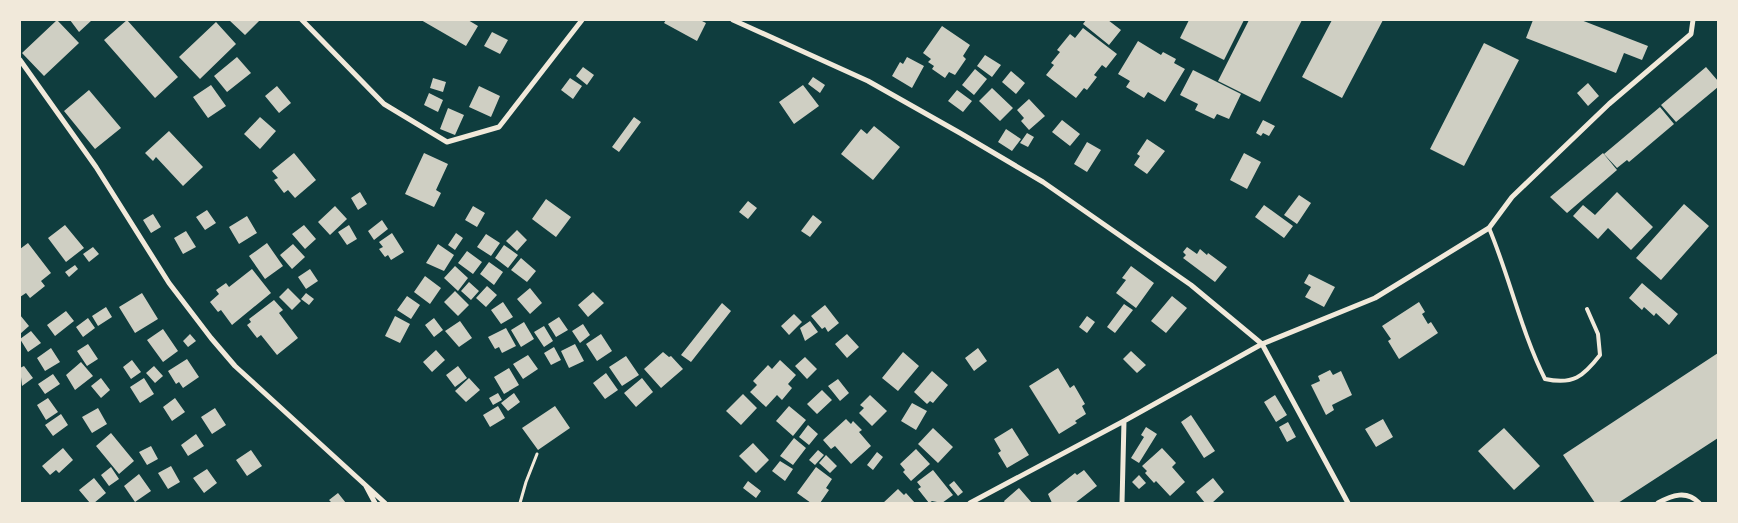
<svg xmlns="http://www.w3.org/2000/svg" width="1738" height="523" viewBox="0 0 1738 523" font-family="'Varela Round',sans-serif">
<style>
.building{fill:#cfcfc3}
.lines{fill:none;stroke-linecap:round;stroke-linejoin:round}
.path{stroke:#f1e9da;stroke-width:3}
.service{stroke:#f1e9da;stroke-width:4}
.minor{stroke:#f1e9da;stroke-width:5}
</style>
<rect width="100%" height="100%" fill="#0f3d3e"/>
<path class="building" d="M 57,20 L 79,43 L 44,76 L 22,53 Z
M 70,20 L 92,20 L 79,32 Z
M 127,20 L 178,77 L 155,98 L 104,40 Z
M 229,20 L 260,20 L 245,35 Z
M 421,20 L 468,20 L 478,26 L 466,46 Z
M 666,20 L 700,20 L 706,23 L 697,41 L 664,23 Z
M 1086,20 L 1108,20 L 1121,30 L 1109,45 L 1083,24 Z
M 1189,20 L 1244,20 L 1224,60 L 1180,38 Z
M 1249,20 L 1302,20 L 1260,102 L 1218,81 Z
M 1332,20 L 1383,20 L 1342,98 L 1302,77 Z
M 1533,20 L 1581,20 L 1648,46 L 1642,60 L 1624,53 L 1616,73 L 1526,38 Z
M 216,22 L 236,44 L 200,79 L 179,57 Z
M 942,26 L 970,45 L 963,56 L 966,59 L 955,75 L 949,72 L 945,78 L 932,69 L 934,66 L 928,62 L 931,59 L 923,53 Z
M 1083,28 L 1117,54 L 1106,68 L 1102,65 L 1094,75 L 1097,77 L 1087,90 L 1084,88 L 1076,98 L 1046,75 L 1054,65 L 1051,63 L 1060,52 L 1057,50 L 1070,34 L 1075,38 Z
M 492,32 L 508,40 L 500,54 L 484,46 Z
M 1138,41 L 1161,55 L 1163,52 L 1176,59 L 1174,63 L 1185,69 L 1165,102 L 1148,92 L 1144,98 L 1126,87 L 1130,81 L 1118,74 Z
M 1484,43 L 1519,60 L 1464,166 L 1430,149 Z
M 985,55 L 1001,65 L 992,77 L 977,66 Z
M 237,57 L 251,73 L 227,92 L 214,76 Z
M 907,57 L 924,66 L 912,88 L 892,76 L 900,62 L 903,64 Z
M 583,67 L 594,75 L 587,85 L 576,76 Z
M 1706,67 L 1718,81 L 1718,87 L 1676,122 L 1661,105 Z
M 975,69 L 987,79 L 974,95 L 962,85 Z
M 1193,70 L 1241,94 L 1229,119 L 1217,114 L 1214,119 L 1195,110 L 1198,104 L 1180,95 Z
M 1011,71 L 1025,83 L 1016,94 L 1002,82 Z
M 813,77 L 825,85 L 820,93 L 808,84 Z
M 433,78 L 446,82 L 443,92 L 430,88 Z
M 570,78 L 582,86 L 573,99 L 561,90 Z
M 1588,83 L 1599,96 L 1588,106 L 1577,93 Z
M 211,85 L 226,106 L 208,118 L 193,97 Z
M 803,85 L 819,106 L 794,124 L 779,102 Z
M 277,86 L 291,103 L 279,113 L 265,96 Z
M 479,86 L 500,96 L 491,117 L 469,107 Z
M 992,88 L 1013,108 L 1000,121 L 979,101 Z
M 89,90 L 121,128 L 95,149 L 64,111 Z
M 957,90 L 972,101 L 963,112 L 948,101 Z
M 429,93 L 443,100 L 438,112 L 424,105 Z
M 1029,99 L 1045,116 L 1029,130 L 1021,121 L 1024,118 L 1017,110 Z
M 1660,107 L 1674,124 L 1629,162 L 1627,160 L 1617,168 L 1604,154 Z
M 448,108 L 464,115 L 455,135 L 440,129 Z
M 260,117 L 276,131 L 260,149 L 244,134 Z
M 634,117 L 641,122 L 619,152 L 612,147 Z
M 1062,120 L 1080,134 L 1070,146 L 1052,132 Z
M 1263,120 L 1275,126 L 1269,136 L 1263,133 L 1261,136 L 1256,133 Z
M 874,126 L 900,147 L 873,180 L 841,154 L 861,129 L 867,134 Z
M 1006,129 L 1021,139 L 1012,151 L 998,142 Z
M 169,131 L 203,167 L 183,186 L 156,157 L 153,161 L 145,153 Z
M 1027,133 L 1034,137 L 1028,147 L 1020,143 Z
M 1147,139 L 1165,151 L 1147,174 L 1134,165 L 1140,156 L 1137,154 Z
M 1087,142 L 1101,150 L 1087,172 L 1074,164 Z
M 294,153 L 316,180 L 295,198 L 288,190 L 284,193 L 274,180 L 278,178 L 272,171 Z
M 424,153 L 448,164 L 436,190 L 441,193 L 434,207 L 405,194 Z
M 1244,153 L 1261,162 L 1247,189 L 1230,180 Z
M 1603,153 L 1617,170 L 1567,213 L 1550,197 Z
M 360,192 L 367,204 L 358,210 L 351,198 Z
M 1617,192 L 1653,227 L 1631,250 L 1608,228 L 1598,239 L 1573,216 L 1583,205 L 1595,215 Z
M 1299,195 L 1311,203 L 1297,224 L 1284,215 Z
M 546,199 L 571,217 L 556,237 L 532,219 Z
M 748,201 L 757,208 L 748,219 L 739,212 Z
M 1684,204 L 1709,226 L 1661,280 L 1636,258 Z
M 1264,205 L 1293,226 L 1284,238 L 1255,217 Z
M 335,206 L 347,219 L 330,235 L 318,222 Z
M 473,206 L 485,213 L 477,227 L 465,220 Z
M 207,210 L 216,223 L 205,230 L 196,217 Z
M 153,214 L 161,227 L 151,233 L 143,220 Z
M 813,215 L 822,222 L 810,237 L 801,231 Z
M 247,216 L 257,233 L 239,244 L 229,227 Z
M 382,220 L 388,229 L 374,240 L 368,231 Z
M 65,225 L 84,248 L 66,262 L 48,238 Z
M 304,225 L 316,239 L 305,249 L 292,234 Z
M 349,225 L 357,239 L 347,245 L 338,232 Z
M 517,230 L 527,240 L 517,251 L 506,241 Z
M 186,231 L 196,247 L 183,254 L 174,238 Z
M 392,233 L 404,252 L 391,260 L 388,255 L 385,257 L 379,249 L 383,247 L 379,242 Z
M 456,233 L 463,238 L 455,250 L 448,245 Z
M 486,234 L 500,243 L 491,256 L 477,247 Z
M 28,243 L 51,273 L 41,281 L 45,286 L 30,298 L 26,293 L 20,297 L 20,249 Z
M 267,243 L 283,266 L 265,279 L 249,256 Z
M 293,244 L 305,257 L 292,269 L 280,255 Z
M 438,244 L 454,255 L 444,271 L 426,263 Z
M 504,245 L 518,255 L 508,268 L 495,258 Z
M 93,247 L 99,254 L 89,262 L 83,254 Z
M 1187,247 L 1197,254 L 1200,249 L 1207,255 L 1208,253 L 1227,267 L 1215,282 L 1183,258 L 1186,255 L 1183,252 Z
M 467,251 L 482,262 L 473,274 L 458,263 Z
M 521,258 L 536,271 L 527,282 L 511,270 Z
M 489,262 L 503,272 L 494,285 L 480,274 Z
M 75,265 L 78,269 L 69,277 L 65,272 Z
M 455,266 L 468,278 L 458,291 L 444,278 Z
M 1131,266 L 1154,283 L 1136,308 L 1116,293 L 1126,280 L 1122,278 Z
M 252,269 L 271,293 L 232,325 L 221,310 L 218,312 L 210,302 L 219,294 L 216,290 L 226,283 L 229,287 Z
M 310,269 L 318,281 L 306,289 L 298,277 Z
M 1309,274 L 1335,287 L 1324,307 L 1305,297 L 1311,287 L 1304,283 Z
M 425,276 L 441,288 L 430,304 L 414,292 Z
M 469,282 L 479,291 L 471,300 L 461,291 Z
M 1642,283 L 1678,314 L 1669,325 L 1656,313 L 1654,316 L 1644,307 L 1642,310 L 1629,298 Z
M 487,286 L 497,295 L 486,307 L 476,298 Z
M 288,288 L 301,301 L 292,310 L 279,297 Z
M 530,288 L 542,303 L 530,314 L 517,299 Z
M 455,291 L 469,305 L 458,316 L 444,302 Z
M 593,292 L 604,303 L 588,317 L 578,305 Z
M 142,293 L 158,319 L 135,333 L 119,307 Z
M 306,293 L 314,299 L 309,305 L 301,299 Z
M 407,296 L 420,305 L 411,319 L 397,310 Z
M 1172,296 L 1187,308 L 1166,333 L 1151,321 Z
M 274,300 L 283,310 L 279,313 L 298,338 L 277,355 L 261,335 L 257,338 L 247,325 L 251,322 L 249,319 Z
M 503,302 L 513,317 L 501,324 L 491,310 Z
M 1419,302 L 1425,312 L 1422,314 L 1428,324 L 1431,322 L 1438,333 L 1399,359 L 1388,341 L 1391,339 L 1382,326 Z
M 722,303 L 731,311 L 691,362 L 681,355 Z
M 1124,304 L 1133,310 L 1115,333 L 1107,327 Z
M 825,305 L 839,323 L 828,332 L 825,327 L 822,329 L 811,316 Z
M 106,307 L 112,317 L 98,326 L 92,316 Z
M 66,311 L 74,321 L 55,336 L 47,325 Z
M 794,314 L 802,322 L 789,335 L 781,326 Z
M 20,315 L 29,326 L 20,334 Z
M 395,316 L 410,324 L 400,343 L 385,336 Z
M 1087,316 L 1095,322 L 1087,333 L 1079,327 Z
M 559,317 L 568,330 L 556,337 L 548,324 Z
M 88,318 L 95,328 L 83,337 L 76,327 Z
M 434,318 L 443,330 L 434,337 L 425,325 Z
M 460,321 L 472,338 L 459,347 L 445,331 Z
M 810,321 L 818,332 L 805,341 L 800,328 Z
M 524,322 L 534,339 L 521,347 L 511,330 Z
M 583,324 L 590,335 L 580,343 L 572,331 Z
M 544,326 L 553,341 L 544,347 L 534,332 Z
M 506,328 L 516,346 L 502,353 L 499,347 L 495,349 L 488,337 Z
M 163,329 L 178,351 L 163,362 L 147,340 Z
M 31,331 L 41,343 L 28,352 L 20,339 Z
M 190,334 L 196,341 L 188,347 L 183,341 Z
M 601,334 L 612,351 L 597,361 L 586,344 Z
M 847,334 L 859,347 L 847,358 L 835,344 Z
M 88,344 L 98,359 L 87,366 L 77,351 Z
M 575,344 L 584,361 L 569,368 L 561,351 Z
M 554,347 L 561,360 L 551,365 L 544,353 Z
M 51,348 L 60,362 L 45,371 L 37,358 Z
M 978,348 L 987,361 L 974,371 L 965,358 Z
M 436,350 L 445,360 L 432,372 L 423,362 Z
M 1131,351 L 1146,365 L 1137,373 L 1123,359 Z
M 663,352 L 669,357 L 671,356 L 683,369 L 661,388 L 644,369 Z
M 903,352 L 919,366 L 898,391 L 882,378 Z
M 1718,353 L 1718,438 L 1618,503 L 1595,503 L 1563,455 Z
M 528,355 L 538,369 L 523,379 L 513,364 Z
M 626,356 L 639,375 L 622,386 L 609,367 Z
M 805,357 L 817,369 L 807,379 L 795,366 Z
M 187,359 L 199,377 L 183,388 L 179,382 L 176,384 L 168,371 Z
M 132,360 L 141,372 L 131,379 L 123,367 Z
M 780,360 L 796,375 L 788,384 L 792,388 L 782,400 L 777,395 L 766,407 L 750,392 L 757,385 L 753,381 L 768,365 L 772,369 Z
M 81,362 L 93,376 L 75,390 L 66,375 Z
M 24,366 L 33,378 L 22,386 L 20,368 Z
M 154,366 L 163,376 L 155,383 L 146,373 Z
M 458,366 L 467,378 L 455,387 L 446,375 Z
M 509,368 L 519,385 L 504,394 L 494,377 Z
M 1058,368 L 1070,388 L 1074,385 L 1085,404 L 1082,406 L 1086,414 L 1075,421 L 1077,423 L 1059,434 L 1029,386 Z
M 1330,370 L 1333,375 L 1341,371 L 1352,395 L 1332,405 L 1334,410 L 1326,415 L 1311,385 L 1320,381 L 1318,376 Z
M 932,371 L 948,385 L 933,403 L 930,401 L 927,404 L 914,392 Z
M 606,373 L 618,390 L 605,399 L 593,383 Z
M 53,374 L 60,384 L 45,394 L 38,384 Z
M 101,378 L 110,390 L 101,398 L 91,386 Z
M 144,378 L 154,394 L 140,403 L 130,387 Z
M 469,378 L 480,390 L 466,402 L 455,391 Z
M 642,378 L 653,392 L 636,407 L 624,393 Z
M 838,379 L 849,393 L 840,401 L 828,386 Z
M 822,390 L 832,400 L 817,414 L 807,404 Z
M 498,393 L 502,400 L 493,405 L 489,398 Z
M 514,393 L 520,402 L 508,411 L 501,403 Z
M 743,394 L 757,408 L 741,425 L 726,411 Z
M 870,395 L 887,411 L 872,426 L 859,413 L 864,408 L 860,405 Z
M 1275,395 L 1287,415 L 1276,422 L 1264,402 Z
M 48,398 L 58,412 L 46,420 L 37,405 Z
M 175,398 L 185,412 L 172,421 L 163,407 Z
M 912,403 L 927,411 L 916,430 L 901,421 Z
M 498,406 L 505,418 L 490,427 L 483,415 Z
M 555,406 L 570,428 L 538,450 L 522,428 Z
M 789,406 L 806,420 L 793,436 L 776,421 Z
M 98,408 L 107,424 L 92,433 L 82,417 Z
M 215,408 L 226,425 L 212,434 L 201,417 Z
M 61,414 L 68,425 L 53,436 L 45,425 Z
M 1191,415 L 1215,451 L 1204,458 L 1181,422 Z
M 846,419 L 851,424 L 853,421 L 862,430 L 859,432 L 871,446 L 851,464 L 835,446 L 831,449 L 823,440 Z
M 1383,419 L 1393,437 L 1376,447 L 1365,429 Z
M 1288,422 L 1296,437 L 1287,442 L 1279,427 Z
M 808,425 L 818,434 L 809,445 L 799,437 Z
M 1146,427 L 1157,434 L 1139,463 L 1131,458 L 1144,437 L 1141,435 Z
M 933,428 L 953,447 L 938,463 L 918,444 Z
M 1012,428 L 1029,455 L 1007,468 L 998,453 L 1001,451 L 994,439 Z
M 1504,428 L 1540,466 L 1514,490 L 1478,451 Z
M 111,433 L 134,461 L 119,474 L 96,446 Z
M 196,434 L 204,446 L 188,456 L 181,445 Z
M 794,438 L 806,448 L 793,465 L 780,456 Z
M 753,443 L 769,460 L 756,473 L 739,456 Z
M 151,446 L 158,459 L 147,465 L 139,452 Z
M 63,448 L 73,460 L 59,473 L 56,470 L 50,475 L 42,466 Z
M 1162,448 L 1176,463 L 1172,467 L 1185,482 L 1170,496 L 1156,481 L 1154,483 L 1145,473 L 1147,471 L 1142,466 Z
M 916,449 L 930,464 L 911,481 L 903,472 L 905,470 L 900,464 Z
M 251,450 L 262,466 L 247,476 L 236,460 Z
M 818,450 L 824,455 L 815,465 L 809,460 Z
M 877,452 L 883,457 L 873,470 L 867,465 Z
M 826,455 L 837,466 L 830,473 L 819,463 Z
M 780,461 L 793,469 L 785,481 L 772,471 Z
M 171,466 L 180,482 L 168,489 L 158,473 Z
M 111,467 L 119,479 L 109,486 L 101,475 Z
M 816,467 L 832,479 L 826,488 L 829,490 L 820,503 L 811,503 L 797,493 Z
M 207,469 L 217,483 L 204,493 L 193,478 Z
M 933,470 L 953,495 L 942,503 L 932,501 L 929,503 L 918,489 L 921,487 L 917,482 Z
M 1084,470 L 1097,486 L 1075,503 L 1052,503 L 1048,494 L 1075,473 L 1077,475 Z
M 139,474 L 151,491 L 135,502 L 124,486 Z
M 1139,475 L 1146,483 L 1139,489 L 1132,482 Z
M 94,478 L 106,493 L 94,503 L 90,503 L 79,490 Z
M 1213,478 L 1224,492 L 1212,503 L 1205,503 L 1196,492 Z
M 748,481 L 761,491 L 756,498 L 743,488 Z
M 954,481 L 963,492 L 958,496 L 949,485 Z
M 1019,488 L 1032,503 L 1005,503 L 1004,501 Z
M 898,489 L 904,495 L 906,493 L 915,503 L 883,503 Z
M 338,493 L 346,503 L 332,503 L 329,500 Z"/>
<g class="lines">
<path class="path" d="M 520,503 L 526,482 L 537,454"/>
<path class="service" d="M 1489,228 C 1510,278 1521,331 1545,379 C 1573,385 1583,377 1600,355 L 1598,334 L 1587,309"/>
<path class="minor" d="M 302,20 L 384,104 L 447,142 L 499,127 L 582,20
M 733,20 L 868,81 L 960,133 L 1043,182 L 1191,285 L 1262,344 L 1348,503
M 20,60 L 96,167 L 169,283 L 211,338 L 235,366 L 385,503
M 366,486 L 375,503
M 970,503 L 1124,421 L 1262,344 L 1375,298 L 1489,228 L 1512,197 L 1609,104 L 1691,34 L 1693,20
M 1122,503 L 1124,421
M 1658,503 C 1672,495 1687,490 1699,503"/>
</g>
<rect width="1738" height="523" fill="none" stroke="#f1e9da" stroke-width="42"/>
</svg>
